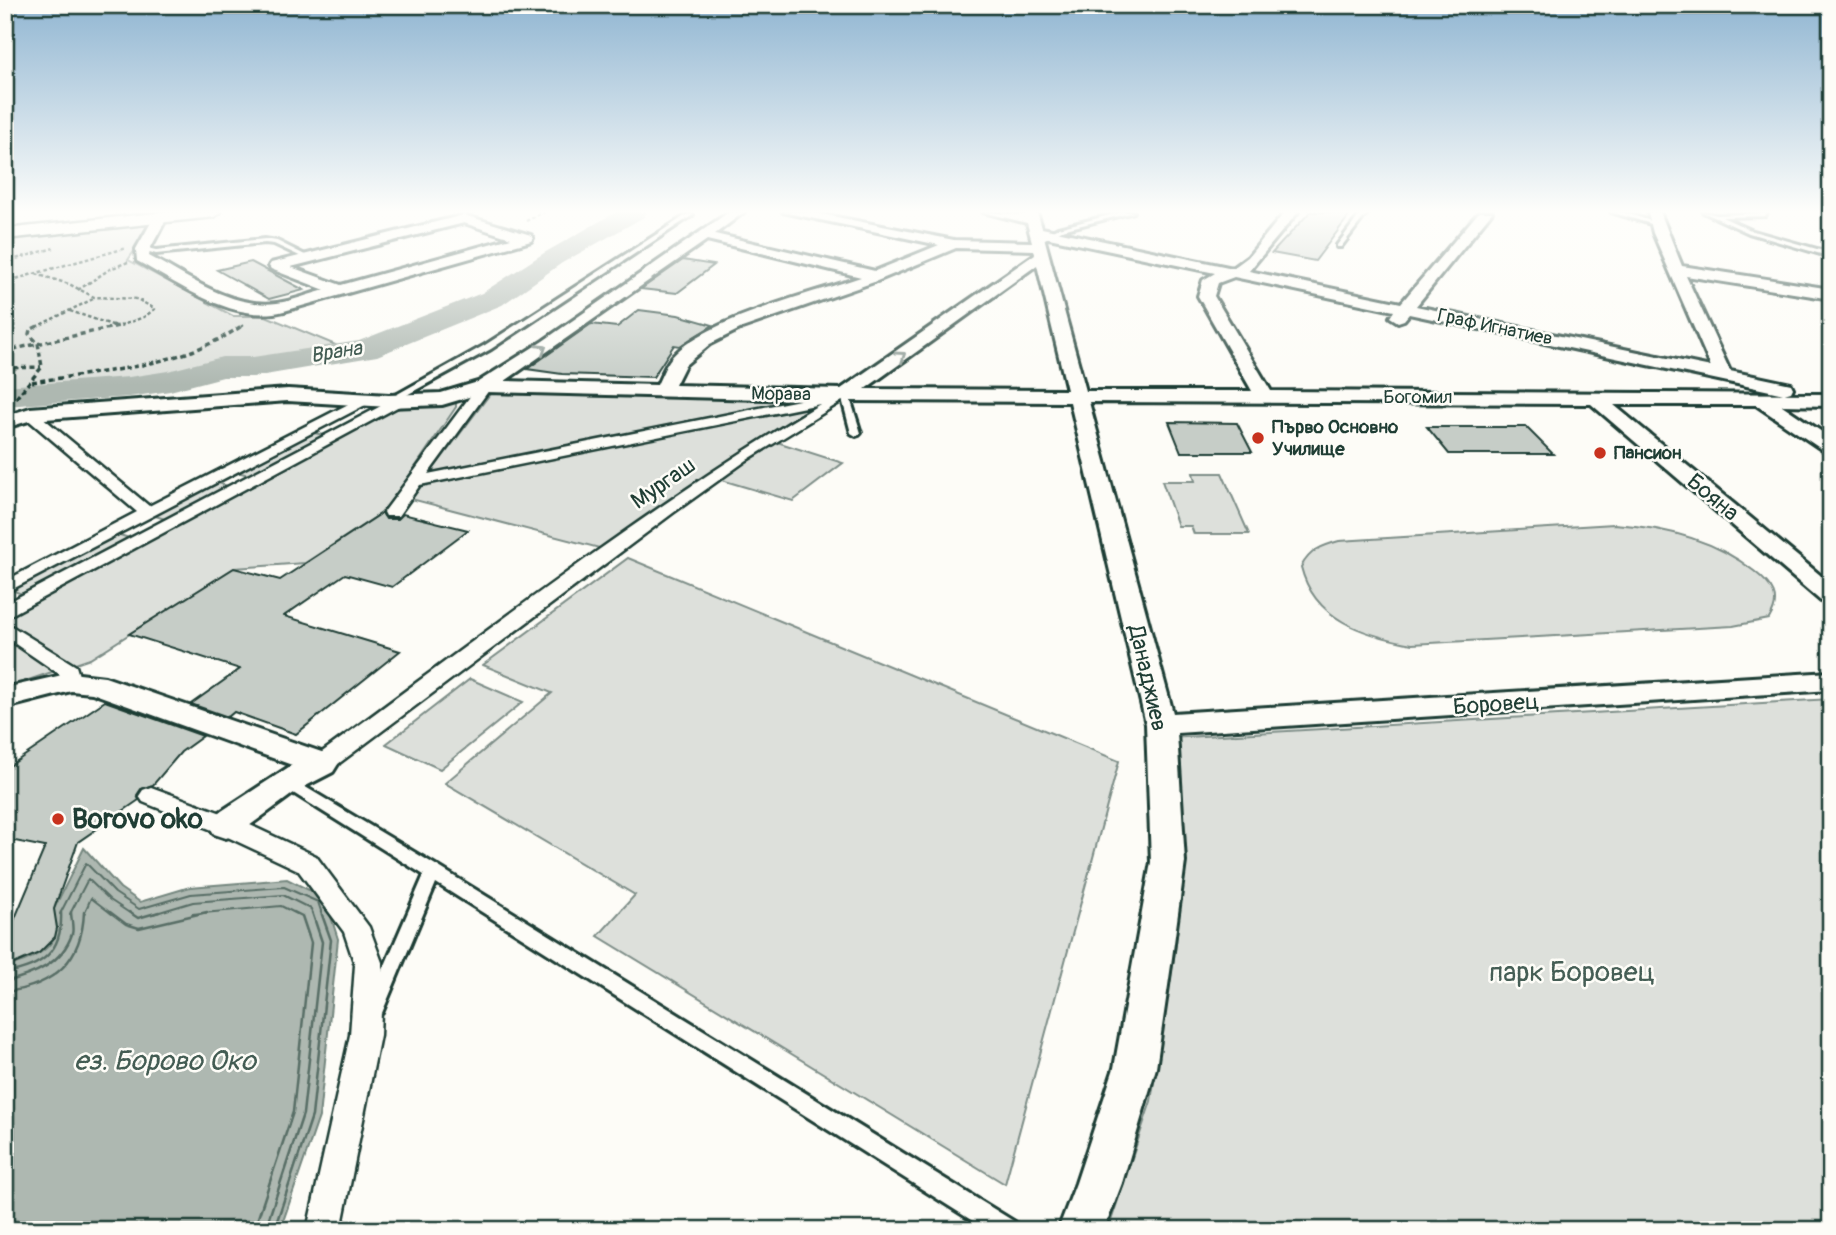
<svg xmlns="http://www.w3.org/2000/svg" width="1836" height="1235" viewBox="0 0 1836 1235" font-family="Pangolin,sans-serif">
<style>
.green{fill:#dde0db;stroke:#7e8e88;stroke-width:2}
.water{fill:#aeb8b1;stroke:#75877f;stroke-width:2}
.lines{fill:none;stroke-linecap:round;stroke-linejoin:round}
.shore-far1{stroke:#586e66;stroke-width:2}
.shore{stroke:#586e66;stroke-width:2.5}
.river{fill:#aeb8b1;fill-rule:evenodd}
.building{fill:#c6cdc7;stroke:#1f3d34;stroke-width:2}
.service-casing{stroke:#1f3d34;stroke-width:6}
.pedestrian-casing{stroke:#1f3d34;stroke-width:5}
.minor-casing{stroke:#1f3d34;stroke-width:6}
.tertiary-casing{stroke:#1f3d34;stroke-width:5}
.path-far1{stroke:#1f3d34;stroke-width:2.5;stroke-dasharray:3.5 2.5;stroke-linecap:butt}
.path{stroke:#1f3d34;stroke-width:3.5;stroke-dasharray:5 3.5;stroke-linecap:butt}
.service{fill:#fdfcf7;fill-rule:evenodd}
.pedestrian{fill:#fdfcf7;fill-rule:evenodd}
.minor{fill:#fdfcf7;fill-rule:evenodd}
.tertiary{fill:#fdfcf7;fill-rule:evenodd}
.oneway{stroke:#8e9c96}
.poi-dot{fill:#c8321e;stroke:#fdfcf7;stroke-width:2.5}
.labels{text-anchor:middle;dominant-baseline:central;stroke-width:5;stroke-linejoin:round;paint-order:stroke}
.far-street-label{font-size:19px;fill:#1f3d34;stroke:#fdfcf7}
.far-poi-label{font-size:19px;font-weight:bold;fill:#1f3d34;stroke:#fdfcf7;text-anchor:start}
.far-water-label{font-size:21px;font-style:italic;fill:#435c53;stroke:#fdfcf7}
.street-label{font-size:23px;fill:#1f3d34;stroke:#fdfcf7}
.near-poi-label{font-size:28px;font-weight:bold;fill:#1f3d34;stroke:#fdfcf7;text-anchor:start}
.near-park-label{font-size:28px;fill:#455e55;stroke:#fdfcf7}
.near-water-label{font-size:28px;font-style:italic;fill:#435c53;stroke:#fdfcf7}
</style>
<rect width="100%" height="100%" fill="#fdfcf7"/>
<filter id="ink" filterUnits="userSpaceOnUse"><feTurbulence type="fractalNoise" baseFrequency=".0143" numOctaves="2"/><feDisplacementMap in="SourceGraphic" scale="14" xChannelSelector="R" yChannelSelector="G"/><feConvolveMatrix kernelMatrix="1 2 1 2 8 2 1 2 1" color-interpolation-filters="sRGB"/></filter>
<g filter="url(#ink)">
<path class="green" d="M 156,220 L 128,260 L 233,316 L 266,316 L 350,351 L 116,387 L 5,397 L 5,236 Z
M 493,390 L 794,401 L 429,475 Z
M 449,401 L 456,403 L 456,407 L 386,510 L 305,563 L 234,568 L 90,659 L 5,688 L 5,619 L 389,409 Z
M 819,403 L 827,403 L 737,455 L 603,549 L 411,499 L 422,484 Z
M 314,433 L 324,435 L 249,475 L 236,472 Z
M 777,442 L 843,463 L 793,501 L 718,479 Z
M 1193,473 L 1222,473 L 1249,534 L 1194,534 L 1191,526 L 1178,526 L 1162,481 L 1195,481 Z
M 215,482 L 228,486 L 168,520 L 152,515 Z
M 1614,524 C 1663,527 1715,540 1754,571 C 1773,586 1782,598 1769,619 L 1733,626 L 1412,644 C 1364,635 1314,620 1301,567 C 1310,550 1321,546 1339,541 Z
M 117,534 L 132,539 L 25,595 L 11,590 Z
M 628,558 L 1119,761 L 1005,1184 L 598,936 L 635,895 L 445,783 L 552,693 L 483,665 Z
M 470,679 L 523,702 L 440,769 L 386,744 Z
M 1831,699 L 1831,1230 L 1108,1230 L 1151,1101 L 1176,945 L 1183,812 L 1169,738 Z"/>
<path class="water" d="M 84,848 L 120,888 L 140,902 L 190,887 L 287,879 L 325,898 L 338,939 L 319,1117 L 280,1230 L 5,1230 L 5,966 C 26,963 61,948 56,922 L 50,917 Z"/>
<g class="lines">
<path class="shore-far1" d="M 60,914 L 86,863 L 115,893 L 139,909 L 191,894 L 284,887 L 318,902 L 322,914
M 70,914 L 88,879 L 110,900 L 131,914
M 84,914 L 91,898 L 112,914
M 153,914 L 193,902 L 283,895 L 311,909 L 313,914
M 192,914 L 281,906 L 297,914"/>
<path class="shore" d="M 110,912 L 126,924 L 139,928 L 207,912
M 129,912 L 138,918 L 159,912
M 5,973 C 43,967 63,951 61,912
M 5,982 C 33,975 62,964 72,934 C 74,928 71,919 71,912
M 5,992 C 54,986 82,961 84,912
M 254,1230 L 293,1112 L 311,943 L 302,916 L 294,912
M 265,1230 L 303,1114 L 322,942 L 312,912
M 274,1230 L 312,1116 L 331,940 L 321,912"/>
<path class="river" d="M 616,212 L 647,212 L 644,217 L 562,263 L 502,305 L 377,356 L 253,377 L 223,377 L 170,391 L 129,397 L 5,406 L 5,386 L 129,377 L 168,371 L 222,357 L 253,357 L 359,341 L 482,293 L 544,253 Z"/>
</g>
<path class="building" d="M 1310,212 L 1352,212 L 1315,261 L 1272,253 Z
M 683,260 L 714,265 L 677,293 L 641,289 Z
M 251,262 L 304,290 L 269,299 L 217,270 Z
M 639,310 L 678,315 L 713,325 L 680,346 L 674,345 L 653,377 L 562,374 L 527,369 L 591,324 L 617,327 Z
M 1169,422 L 1237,423 L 1252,452 L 1181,452 Z
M 1427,427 L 1526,427 L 1553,454 L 1449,454 Z
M 382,513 L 386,519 L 398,519 L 403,514 L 468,530 L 392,587 L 345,574 L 284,616 L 400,651 L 296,734 L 234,712 L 228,717 L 191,704 L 240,669 L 129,634 L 234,568 L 280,580 Z
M 105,701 L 203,736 L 181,752 L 153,785 L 141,789 L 137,795 L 139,800 L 78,842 L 54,909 L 57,928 L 55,937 L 39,953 L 5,968 L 5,930 L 13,923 L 45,847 L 5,839 L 5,769 Z"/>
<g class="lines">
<defs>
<path id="service" d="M 1122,212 L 1134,212 L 1062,230 L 1043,240 L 1038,239 L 1058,228 Z
M 1362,212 L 1368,212 L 1341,247 L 1337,247 L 1337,245 Z
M 1611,212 L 1622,212 L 1661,224 L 1658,226 Z
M 1703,212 L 1717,215 L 1767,213 L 1765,216 L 1722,217 L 1753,231 L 1831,253 L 1831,257 L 1749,233 Z
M 688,214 L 693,215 L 491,349 L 392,403 L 385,401 L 485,345 Z
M 265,239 L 277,241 L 311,258 L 306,259 L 274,244 L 265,243 L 156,254 L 140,249 L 143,247 L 156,250 Z
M 845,392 L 849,395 L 861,433 L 859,435 L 856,436 L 851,433 L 841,395 Z
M 287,776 L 439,867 L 1015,1222 L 1018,1230 L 987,1230 L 436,883 L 382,1013 L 376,1015 L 370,1013 L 367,1007 L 424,875 L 282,786 L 280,782 L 282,778 Z"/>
<path id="pedestrian" d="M 485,382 L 492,386 L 428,474 L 830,394 L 835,395 L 845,391 L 852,395 L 747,460 L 673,513 L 330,770 L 322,772 L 314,770 L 311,764 L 314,758 C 480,637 643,510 820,404 L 420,485 L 398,516 L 386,516 L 384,512 L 480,383 Z
M 366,395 L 371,396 L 371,402 L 5,593 L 5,581 L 137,512 L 25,417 L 25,411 L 35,411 L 149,506 Z
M 398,397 L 403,398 L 403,404 L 5,618 L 5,604 Z
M 5,622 L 76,666 L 81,682 L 78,687 L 64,687 L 59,674 L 5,637 Z
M 151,787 L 235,818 L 316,856 L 369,927 L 383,965 L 380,1035 L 341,1230 L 307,1230 L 350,1035 L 355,965 L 344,932 L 298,870 L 217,832 L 143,802 L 139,796 L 143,790 Z"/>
<path id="minor" d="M 157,212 L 170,212 L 150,249 L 149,256 C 187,276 232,309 277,303 C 293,301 309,294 325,290 L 271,269 L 269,266 L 271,263 L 464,215 L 531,235 L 533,238 L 531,241 L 284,311 C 233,324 179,284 137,261 L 136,249 ZM 464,223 L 511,238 L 341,285 L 291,267 Z
M 729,212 L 744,212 L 715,234 L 875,271 L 939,245 L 783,212 L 811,212 L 954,240 L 1032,242 L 1027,223 L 983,212 L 1025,215 L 1025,212 L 1037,212 L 1042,228 L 1233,268 L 1248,257 L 1285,212 L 1298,212 L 1249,271 L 1401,303 L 1479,212 L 1492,212 L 1416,306 L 1711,367 L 1653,233 L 1648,212 L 1660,212 L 1682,266 L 1831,289 L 1831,299 L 1686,276 L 1730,371 L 1791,384 L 1793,388 L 1791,392 L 1784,394 L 1409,314 L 1404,320 L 1398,322 L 1390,317 L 1394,311 L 1234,277 L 1218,283 L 1214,296 L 1271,391 L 1831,394 L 1831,406 L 1782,405 L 1831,438 L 1831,453 L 1824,451 L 1756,405 L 1614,405 L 1831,584 L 1831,605 L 1822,602 L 1591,404 L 1089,402 L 1173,713 L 1831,672 L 1831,690 L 1177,733 L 1185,862 L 1171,965 L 1156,1068 L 1122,1183 L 1104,1230 L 1058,1230 L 1076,1183 L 1114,1068 L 1151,862 L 1146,724 L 1070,402 L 845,401 L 486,392 L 442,405 L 389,407 L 288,401 L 32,420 L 5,428 L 5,416 L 30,408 L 288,389 L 389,395 L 441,393 L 478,382 L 543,341 ZM 1044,237 L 1215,273 L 1203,280 L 1198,296 L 1252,391 L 1086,391 ZM 707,240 L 861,277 C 814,293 697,321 669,361 C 664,368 661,377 657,385 L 505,381 ZM 956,248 L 1034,250 L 1035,254 L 841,389 L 675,385 L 685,365 L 710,344 L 742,328 L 877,281 ZM 1037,265 L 1067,390 L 865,389 Z
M 71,673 L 105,677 L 333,756 L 338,764 L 333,772 L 298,790 L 238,834 L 226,838 L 214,834 L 209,825 L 214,816 L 292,765 L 92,693 L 71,691 L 5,708 L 5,688 Z"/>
<path id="tertiary" d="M 166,212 L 221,212 L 214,217 L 5,239 L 5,229 Z"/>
</defs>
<use href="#service" class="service-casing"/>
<use href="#pedestrian" class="pedestrian-casing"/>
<use href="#minor" class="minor-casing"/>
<use href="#tertiary" class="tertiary-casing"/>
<path class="path-far1" d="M 526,221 L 544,212
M 5,262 L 54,248
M 36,274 L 69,284 L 94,297 L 137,299 L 155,309 L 144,317 L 117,327
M 5,282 L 126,248
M 78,290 L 110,269 L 128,262
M 70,311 L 115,326
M 36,327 L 93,299
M 241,327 L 245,324"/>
<path class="path" d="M 112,325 L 115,326
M 5,351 L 123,325
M 5,368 L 41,367
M 32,382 C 104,371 182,367 243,325
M 16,398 L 42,367 L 38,343 L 29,334 L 30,330 L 40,325"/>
<use href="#service" class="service"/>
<use href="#pedestrian" class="pedestrian"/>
<use href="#minor" class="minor"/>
<use href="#tertiary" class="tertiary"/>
</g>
<defs><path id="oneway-chevron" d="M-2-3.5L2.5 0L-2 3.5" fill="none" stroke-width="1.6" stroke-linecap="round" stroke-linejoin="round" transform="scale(1.75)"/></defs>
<g class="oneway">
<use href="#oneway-chevron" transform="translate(542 349) rotate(-33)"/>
<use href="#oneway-chevron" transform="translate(901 356) rotate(-35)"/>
</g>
</g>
<linearGradient id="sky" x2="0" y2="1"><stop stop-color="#91b6d2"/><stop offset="0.55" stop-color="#fefefb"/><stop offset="1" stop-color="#fefefb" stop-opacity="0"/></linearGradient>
<rect width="1836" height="385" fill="url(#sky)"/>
<g class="poi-dot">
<circle cx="1258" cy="438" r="7"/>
<circle cx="1600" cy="453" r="7"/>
<circle cx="58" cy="819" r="7"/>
</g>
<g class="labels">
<g class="far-street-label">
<text transform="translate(1495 327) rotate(12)">Граф Игнатиев</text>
<text transform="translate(781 394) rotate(1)">Морава</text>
<text x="1418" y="397">Богомил</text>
</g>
<g class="far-poi-label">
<text x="1272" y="427">Първо Основно<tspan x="1272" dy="22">Училище</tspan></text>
<text x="1614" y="453">Пансион</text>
</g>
<g class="far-water-label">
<text transform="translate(336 352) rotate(-9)">Врана</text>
</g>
<g class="street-label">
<text transform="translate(663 483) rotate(-35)">Мургаш</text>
<text transform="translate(1713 497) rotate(40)">Бояна</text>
<text transform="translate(1148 678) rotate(77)">Данаджиев</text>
<text transform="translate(1496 704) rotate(-4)">Боровец</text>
</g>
<g class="near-poi-label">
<text x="72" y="819">Borovo oko</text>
</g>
<g class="near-park-label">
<text x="1572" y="972">парк Боровец</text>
</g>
<g class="near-water-label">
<text x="165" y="1061">ез. Борово Око</text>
</g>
</g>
<rect width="1836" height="1235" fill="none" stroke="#fdfcf7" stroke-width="28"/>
<rect x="14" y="14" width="1808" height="1207" fill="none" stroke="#1f3d34" stroke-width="2.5" filter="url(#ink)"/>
</svg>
